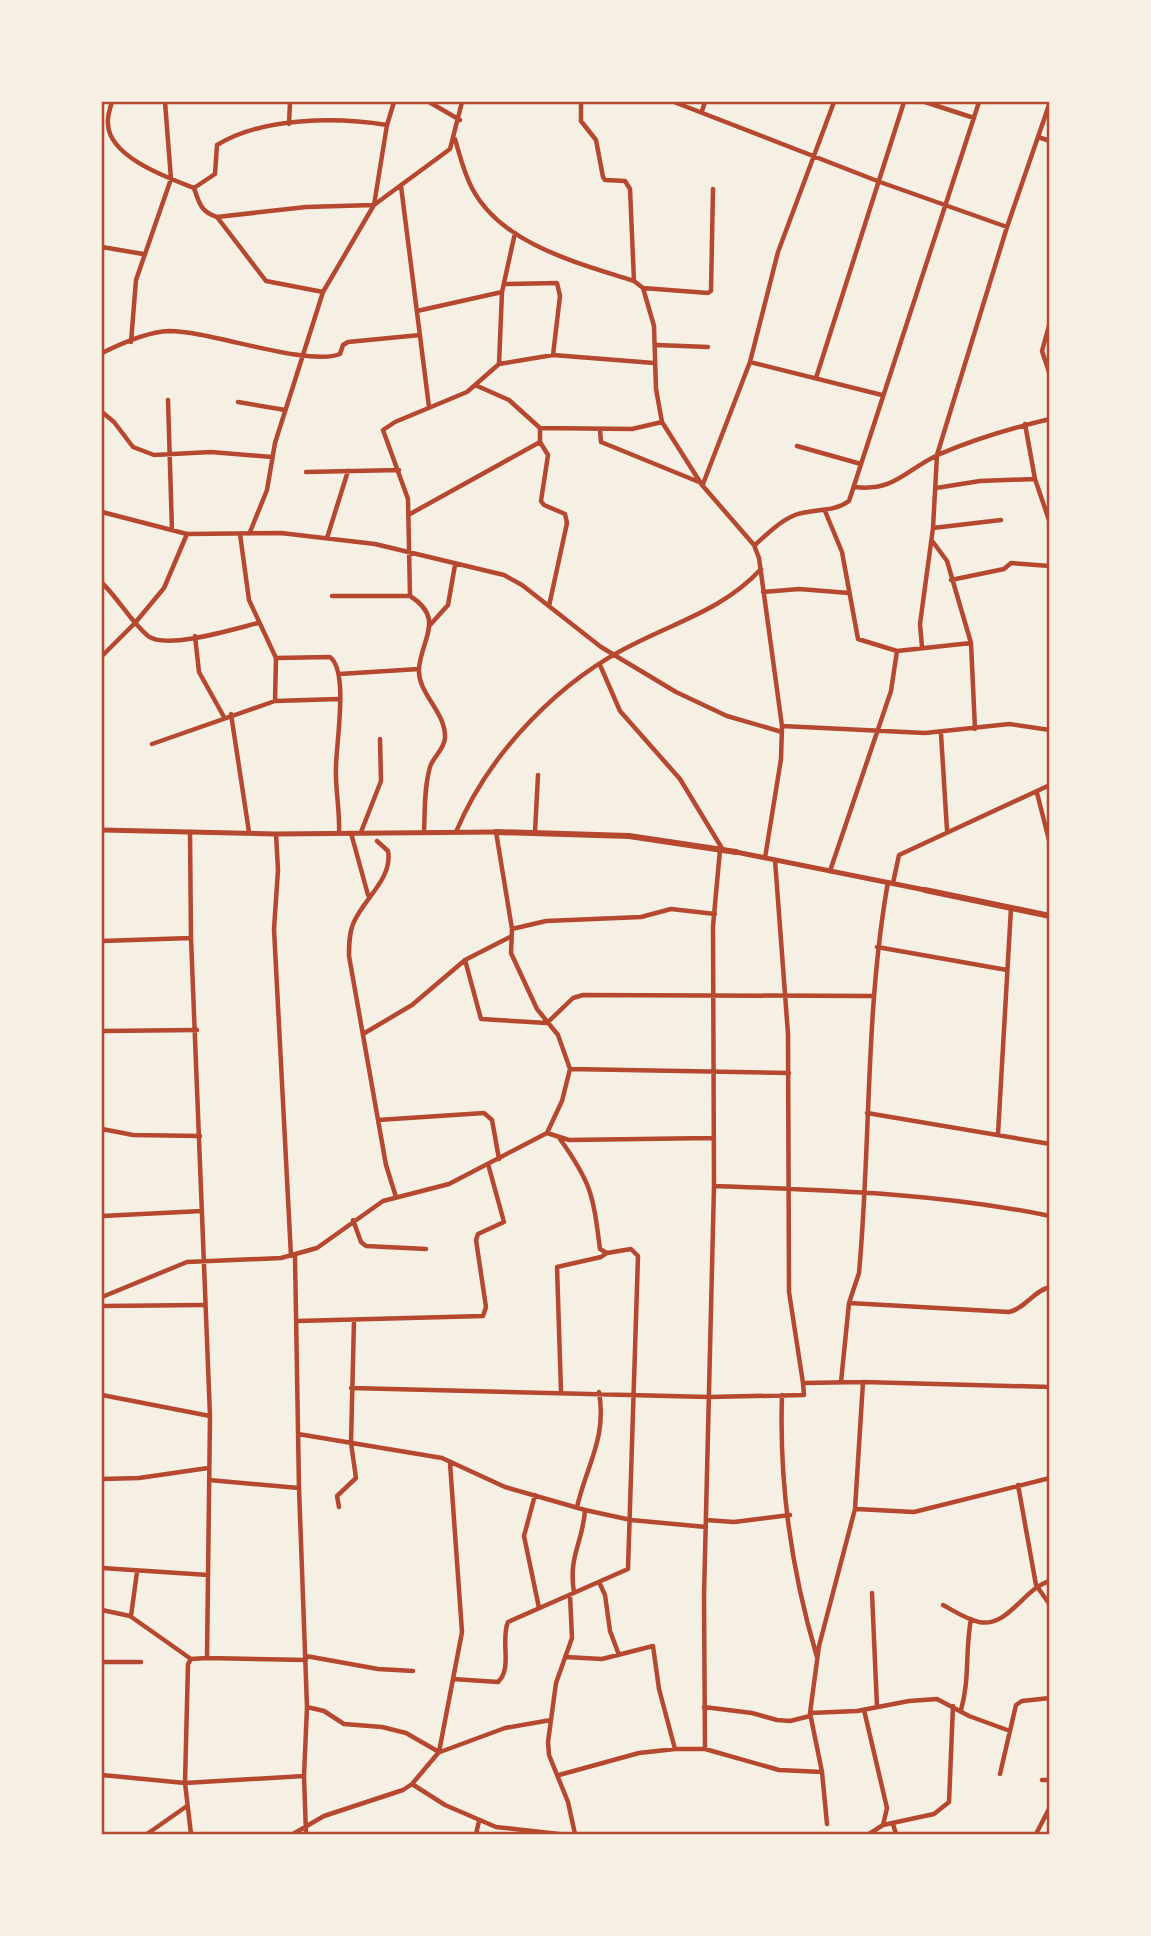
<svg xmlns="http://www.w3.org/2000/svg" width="1151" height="1936" viewBox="0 0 1151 1936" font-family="'Alegreya Sans',sans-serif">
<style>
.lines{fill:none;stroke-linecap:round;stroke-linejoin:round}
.minor{stroke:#b5482f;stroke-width:4.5}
.tertiary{stroke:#b5482f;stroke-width:5}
.secondary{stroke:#b5482f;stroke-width:6}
.neatline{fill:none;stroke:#b5482f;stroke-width:2.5}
</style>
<rect width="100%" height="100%" fill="#f6efe4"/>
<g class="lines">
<path class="minor" d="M 112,102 C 110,108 107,117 108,124 C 109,157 168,178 194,188 C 199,203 201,212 217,217 L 266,281 L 323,292
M 429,102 L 460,120
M 581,102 L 581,121 L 596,140 L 603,177 L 605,180 L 625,181 L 630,189 L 634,281
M 674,102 L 880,182 L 1007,227
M 925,102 L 974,118
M 702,111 L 705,102
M 289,124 L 290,102
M 1038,137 L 1050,141
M 455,139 C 460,156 464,174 473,190 C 503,245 579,263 634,281 L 643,288 L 708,293 L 711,291 L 713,189
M 401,186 L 429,407
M 194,188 L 215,174 L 217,145 C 262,117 337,117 387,125
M 217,217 L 306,207 L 374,205 L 387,125 L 394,102
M 102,247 L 143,254
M 504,284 L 557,283 L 560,296 L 553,355
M 643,288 L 654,326 L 656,389 L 662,422 L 702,485 L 754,545 L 759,558 L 782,726 L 781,759 L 765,858
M 417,311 L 502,292
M 1050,322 L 1042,351 L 1050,375
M 131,342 L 136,280 L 171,179 L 165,102
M 657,345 L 708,347
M 102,353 C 120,344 148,332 169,331 C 211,331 307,367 340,354 L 343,345 L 348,342 L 420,335
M 750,362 L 882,395
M 499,364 L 502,292 L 515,233
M 816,378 L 904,102
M 475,385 L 509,400 L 540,428 L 540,442 L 548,455 L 541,501 L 544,505 L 565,514 L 567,523 L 549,606
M 168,400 L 172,530
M 238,402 L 285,410
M 102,412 L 114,422 L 133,447 L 154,455 L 211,452 L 272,457
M 1025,424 L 1035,479 L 1050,523
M 540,428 L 632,429 L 662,422
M 600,430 L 601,442 L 699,482
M 797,446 L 861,464
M 306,472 L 399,470
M 703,484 L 750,362 L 778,252 L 834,102
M 855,487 C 895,492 906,469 940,454 C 975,439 1012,428 1050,419
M 936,488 L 980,481 L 1035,479
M 825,511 L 842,552 L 858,639 L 897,651 L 971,643
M 102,512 L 187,534 L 281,533 L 375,544 L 504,575 L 522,585 L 601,647 L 676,692 L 727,716 L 782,732
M 410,514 L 540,442
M 933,528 L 1001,520
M 250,532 L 267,490 L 275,443 L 323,292 L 374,205 L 450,149 L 462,102
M 240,534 L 249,600 L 276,658 L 275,701
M 327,538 L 348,471
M 933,542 L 947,561 L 971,643 L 975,729
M 755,545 C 767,534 780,521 795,515 C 813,508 833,513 849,501 L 979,102
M 951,580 L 1004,569 L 1011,563 L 1050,566
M 102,583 C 119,599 130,621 148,636 C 166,650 234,629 258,623
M 763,592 L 799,589 L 849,593
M 332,596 L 410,596
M 430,625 L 448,605 L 455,565
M 195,636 L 199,672 L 224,717
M 922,647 L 920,624 L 933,528 L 937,455 L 1007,227 L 1050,102
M 102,656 L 135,623 L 164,588 L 187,534
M 276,658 L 330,657 C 349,671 336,744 336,767 C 335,789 340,810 339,832
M 600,665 L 620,711 L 680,779 L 723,850
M 339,674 L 419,669
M 231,714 L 249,832
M 782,726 L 925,733 L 1009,724 L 1050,730
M 941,734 L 947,830
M 152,744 L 275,701 L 338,699
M 1037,793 L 1050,844
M 190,832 L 191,938 L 210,1416 L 207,1658 L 191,1659 L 188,1664 L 185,1783 L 191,1834
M 361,832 L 381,781 L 380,739
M 424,832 C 425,811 424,788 430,767 C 433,757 444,750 445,738 C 446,711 417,694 419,668 C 422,638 445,618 410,596 L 408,499 L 383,430 L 395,422 L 467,392 L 499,364 L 553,355 L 654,363
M 456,832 C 489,753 560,679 638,642 C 682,620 726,607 761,569
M 535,832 L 538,775
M 351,833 L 368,895
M 276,834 L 278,870 L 274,929 L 291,1256
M 377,841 L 388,851 C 393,879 363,899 353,924 C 349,934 349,945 349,956 L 386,1165 L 396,1197
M 775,860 L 788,1034 L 789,1292 L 803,1383 L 863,1382
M 830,871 L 891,691 L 897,651
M 893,883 L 899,855 L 1050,785
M 512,929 L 546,921 L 641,917 L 671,909 L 715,914
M 102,941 L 191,938
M 877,947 L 1007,970
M 465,960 L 481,1019 L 547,1023 L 573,998 L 583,995 L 872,996
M 102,1031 L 197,1030
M 363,1034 L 412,1005 L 465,960 L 510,937
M 570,1069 L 789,1073
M 867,1113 L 1050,1144
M 378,1120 L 484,1113 L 492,1120 L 499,1159
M 102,1129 L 133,1135 L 200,1136
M 547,1133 L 569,1140 L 712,1138
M 998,1134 L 1011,908
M 714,1186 C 827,1190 939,1193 1050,1216
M 102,1216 L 202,1211
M 353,1220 L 361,1242 L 366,1246 L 426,1249
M 295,1256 L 299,1488 L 307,1707 L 304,1776 L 306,1834
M 102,1297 L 187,1262 L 281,1258 L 317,1248 L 383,1201 L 449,1184 L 547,1133 L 562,1101 L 570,1069 L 558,1035 L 537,1009 L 511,953 L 512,929 L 496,832
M 849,1303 L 1009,1312 C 1026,1308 1033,1291 1050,1287
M 102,1306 L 203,1305
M 297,1321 L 483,1316 L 486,1307 L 476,1240 L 478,1234 L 504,1222 L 488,1164
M 841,1382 L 849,1303 L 859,1273 C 871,1142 865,1011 888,882
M 351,1388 L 709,1397 L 804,1395 L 803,1383
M 561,1391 L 557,1267 L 601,1257 L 607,1253
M 102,1395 L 210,1416
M 782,1395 C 779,1482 792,1573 817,1657
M 298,1434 L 442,1458 L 505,1487 L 585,1510 L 631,1520 L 706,1527
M 102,1479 L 139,1478 L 208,1468
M 209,1480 L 299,1488
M 1018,1485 L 1036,1585 L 1050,1605
M 535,1495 L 524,1536 L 539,1608
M 339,1507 L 337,1496 L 356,1478 L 351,1443 L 354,1321
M 577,1507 C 587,1464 607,1438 599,1392
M 856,1509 L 914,1512 L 1050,1478
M 706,1520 L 734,1522 L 790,1515
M 102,1568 L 208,1575
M 599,1582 L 605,1595 L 610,1631 L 619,1655
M 574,1593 C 568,1555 583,1543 585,1510
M 872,1593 L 877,1707
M 570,1595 L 572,1638 L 556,1683 L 548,1742 L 549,1755 L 568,1802 L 575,1834
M 943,1605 C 954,1611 966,1619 979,1622 C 1008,1628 1024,1588 1050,1581
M 102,1610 L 130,1616 L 191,1659
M 131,1616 L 137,1572
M 306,1656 L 378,1669 L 413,1671
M 565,1657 L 602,1659 L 653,1646 L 659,1689 L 675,1749
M 207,1658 L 306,1660
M 102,1662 L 141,1662
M 453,1679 L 498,1682 C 513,1668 500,1640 508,1622 L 628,1569 L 638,1256 L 631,1249 L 607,1253 L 600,1249 C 593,1195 592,1184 560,1139
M 307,1707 L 324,1711 L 344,1724 L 382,1727 L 406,1733 L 439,1752
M 704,1707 L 752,1713 L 777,1720 L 790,1721 L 810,1716 L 810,1713 L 857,1711 L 909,1701 L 937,1699 L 969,1716 L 1010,1731
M 864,1710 L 887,1808 L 883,1825 L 869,1834
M 961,1710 C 970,1679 965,1650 971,1619
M 705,1749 L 704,1596 L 714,1186 L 713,926 L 720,850
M 440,1752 L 505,1728 L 551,1720
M 1000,1774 L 1016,1705 L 1022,1701 L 1050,1698
M 102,1775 L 185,1783 L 304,1776
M 559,1775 L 639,1753 L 675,1749 L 705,1749 L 779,1770 L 822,1772
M 1042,1780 L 1050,1780
M 412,1784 L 445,1805 L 496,1827 L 559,1834
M 827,1824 L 822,1772 L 810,1713 L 819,1646 L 855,1509 L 863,1382 L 1050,1387
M 893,1824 L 896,1834
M 883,1825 L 934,1814 L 949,1802 L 953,1706
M 147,1834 L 187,1806
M 293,1834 L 324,1816 L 403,1790 L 412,1784 L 439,1752 L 462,1632 L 450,1463
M 476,1834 L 479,1821
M 1036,1834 L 1050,1807"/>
<path class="tertiary" d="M 102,830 L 276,834 L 496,832
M 736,852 L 925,890"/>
<path class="secondary" d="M 496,832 L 629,836 L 736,852
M 925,890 L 1050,916"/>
</g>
<rect width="1151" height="1936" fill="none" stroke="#f6efe4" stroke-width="206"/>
<rect x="103" y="103" width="945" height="1730" class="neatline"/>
</svg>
